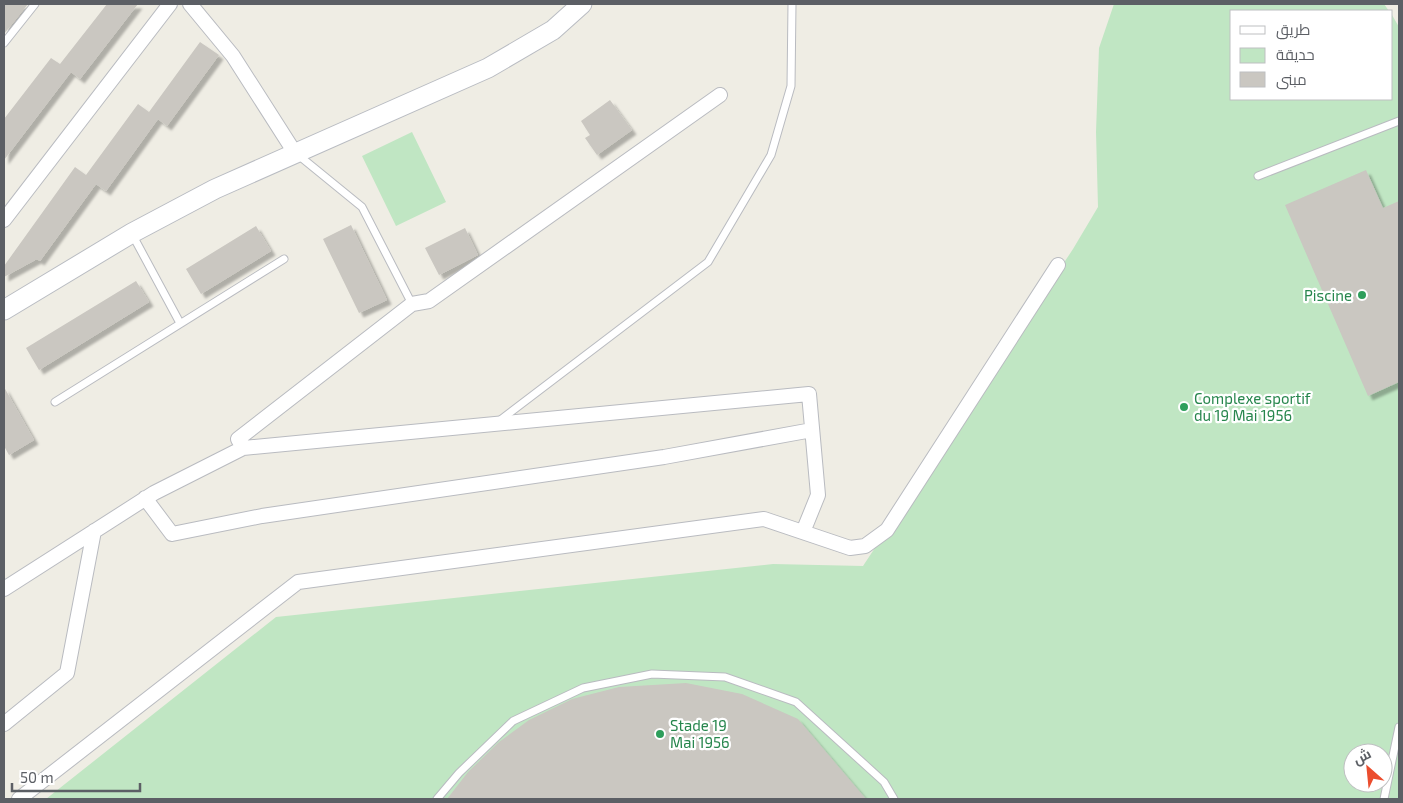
<svg xmlns="http://www.w3.org/2000/svg" width="1403" height="803" viewBox="0 0 1403 803" font-family="'Exo 2',Cairo,sans-serif">
<style>
.green{fill:#c0e6c3;fill-rule:evenodd}
.building{fill:#cac7c1;filter:url(#shadow)}
.lines{fill:none;stroke-linecap:round;stroke-linejoin:round}
.service-casing{stroke:#b9bbc0;stroke-width:9}
.minor-casing{stroke:#b9bbc0;stroke-width:16}
.secondary-casing{stroke:#b9bcc2;stroke-width:21}
.service{stroke:#fff;stroke-width:7}
.minor{stroke:#fff;stroke-width:14}
.secondary{stroke:#fff;stroke-width:19}
.leisure-dot{fill:#2e9e5b;stroke:#fff;stroke-width:2}
.labels{text-anchor:middle;dominant-baseline:central;stroke-width:4.5;stroke-linejoin:round;paint-order:stroke}
.leisure-label{font-size:15px;fill:#27864d;stroke:#fff;text-anchor:start}
</style>
<defs>
<filter id="shadow"><feDropShadow dx="4.5" dy="4.5" stdDeviation="1" flood-color="#0004"/></filter>
</defs>
<rect width="100%" height="100%" fill="#efede4"/>
<path class="green" d="M 1114,4 L 1384,4 L 1389,11 L 1232,11 L 1232,99 L 1392,99 L 1392,15 L 1399,27 L 1399,799 L 46,799 L 276,617 L 773,564 L 863,566 L 1073,249 L 1098,207 L 1096,132 L 1099,48 ZM 1353,753 L 1383,753 L 1383,783 L 1353,783 Z
M 412,132 L 446,202 L 396,226 L 362,156 Z"/>
<path class="building" d="M 4,4 L 28,4 L 4,34 Z
M 107,4 L 138,4 L 80,79 L 71,72 L 4,160 L 4,119 L 51,58 L 60,64 Z
M 200,42 L 219,55 L 167,126 L 158,119 L 106,191 L 96,184 L 40,261 L 37,259 L 4,277 L 4,266 L 75,167 L 86,175 L 138,104 L 149,112 Z
M 610,100 L 632,130 L 597,155 L 585,138 L 590,135 L 581,121 Z
M 1366,170 L 1383,208 L 1399,201 L 1399,382 L 1368,396 L 1285,205 Z
M 351,225 L 387,300 L 359,313 L 323,239 Z
M 256,226 L 271,251 L 201,294 L 186,269 Z
M 465,228 L 478,255 L 439,275 L 425,248 Z
M 136,281 L 149,302 L 39,370 L 26,348 Z
M 4,387 L 34,440 L 9,455 L 4,446 Z
M 686,683 L 742,694 L 798,719 L 866,799 L 447,799 L 468,772 L 499,742 L 529,720 L 572,699 L 619,687 Z"/>
<g class="lines">
<defs>
<path id="service" d="M 4,43 L 35,4
M 297,154 L 362,207 L 412,304
M 1258,176 L 1399,121
M 132,234 L 180,323
M 55,402 L 284,259
M 499,421 L 708,262 L 771,155 L 791,86 L 792,4
M 437,799 L 459,773 L 513,721 L 583,688 L 652,674 L 725,677 L 796,702 L 884,782 L 894,799
M 1384,799 L 1399,727"/>
<path id="minor" d="M 190,4 L 233,56 L 295,153
M 4,220 L 170,4
M 243,448 L 809,394 L 818,495 L 803,532
M 145,498 L 172,534 L 262,516 L 664,457 L 812,430
M 4,589 L 154,493 L 243,448 L 238,439 L 412,304 L 429,301 L 720,95
M 4,724 L 67,673 L 94,531
M 19,799 L 298,582 L 764,519 L 850,548 L 865,546 L 887,530 L 1058,265"/>
<path id="secondary" d="M 4,310 L 132,233 L 215,189 L 488,68 L 553,30 L 582,4"/>
</defs>
<use href="#service" class="service-casing"/>
<use href="#minor" class="minor-casing"/>
<use href="#secondary" class="secondary-casing"/>
<use href="#service" class="service"/>
<use href="#minor" class="minor"/>
<use href="#secondary" class="secondary"/>
</g>
<g class="leisure-dot">
<circle cx="1362" cy="295" r="5"/>
<circle cx="1184" cy="407" r="5"/>
<circle cx="660" cy="734" r="5"/>
</g>
<g class="labels">
<g class="leisure-label">
<text x="1352" y="295" text-anchor="end">Piscine</text>
<text x="1194" y="398">Complexe sportif<tspan x="1194" dy="17">du 19 Mai 1956</tspan></text>
<text x="670" y="725">Stade 19<tspan x="670" dy="17">Mai 1956</tspan></text>
</g>
</g>
<rect width="1403" height="803" fill="none" stroke="#5c5f65" stroke-width="10"/>
<rect x="1230" y="10" width="162" height="90" fill="#ffffff" stroke="#bebfc1"/>
<rect x="1240" y="26" width="25" height="8" fill="#ffffff" stroke="#bebfc1"/>
<text x="1276" y="35" font-size="15" fill="#5c5f65">طريق</text>
<rect x="1240" y="48" width="25" height="15" fill="#c0e6c3" stroke="#bebfc1"/>
<text x="1276" y="60" font-size="15" fill="#5c5f65">حديقة</text>
<rect x="1240" y="72" width="25" height="15" fill="#cac7c1" stroke="#bebfc1"/>
<text x="1276" y="85" font-size="15" fill="#5c5f65">مبنى</text>
<g transform="translate(1368 768) rotate(333)"><circle r="24" fill="#ffffff" stroke="#bebfc1"/>
<path d="M0-4L9 19L0 12L-9 19Z" fill="#eb4d2e"/>
<text y="-8" font-size="14" font-weight="bold" text-anchor="middle" fill="#5c5f65">ش</text>
</g>
<path d="M12 783v8h128v-8" fill="none" stroke="#5c5f65" stroke-width="2.5"/>
<text x="20" y="783" font-size="15" fill="#5c5f65" stroke="#ffffff" stroke-width="4" paint-order="stroke">50 m</text>
</svg>
